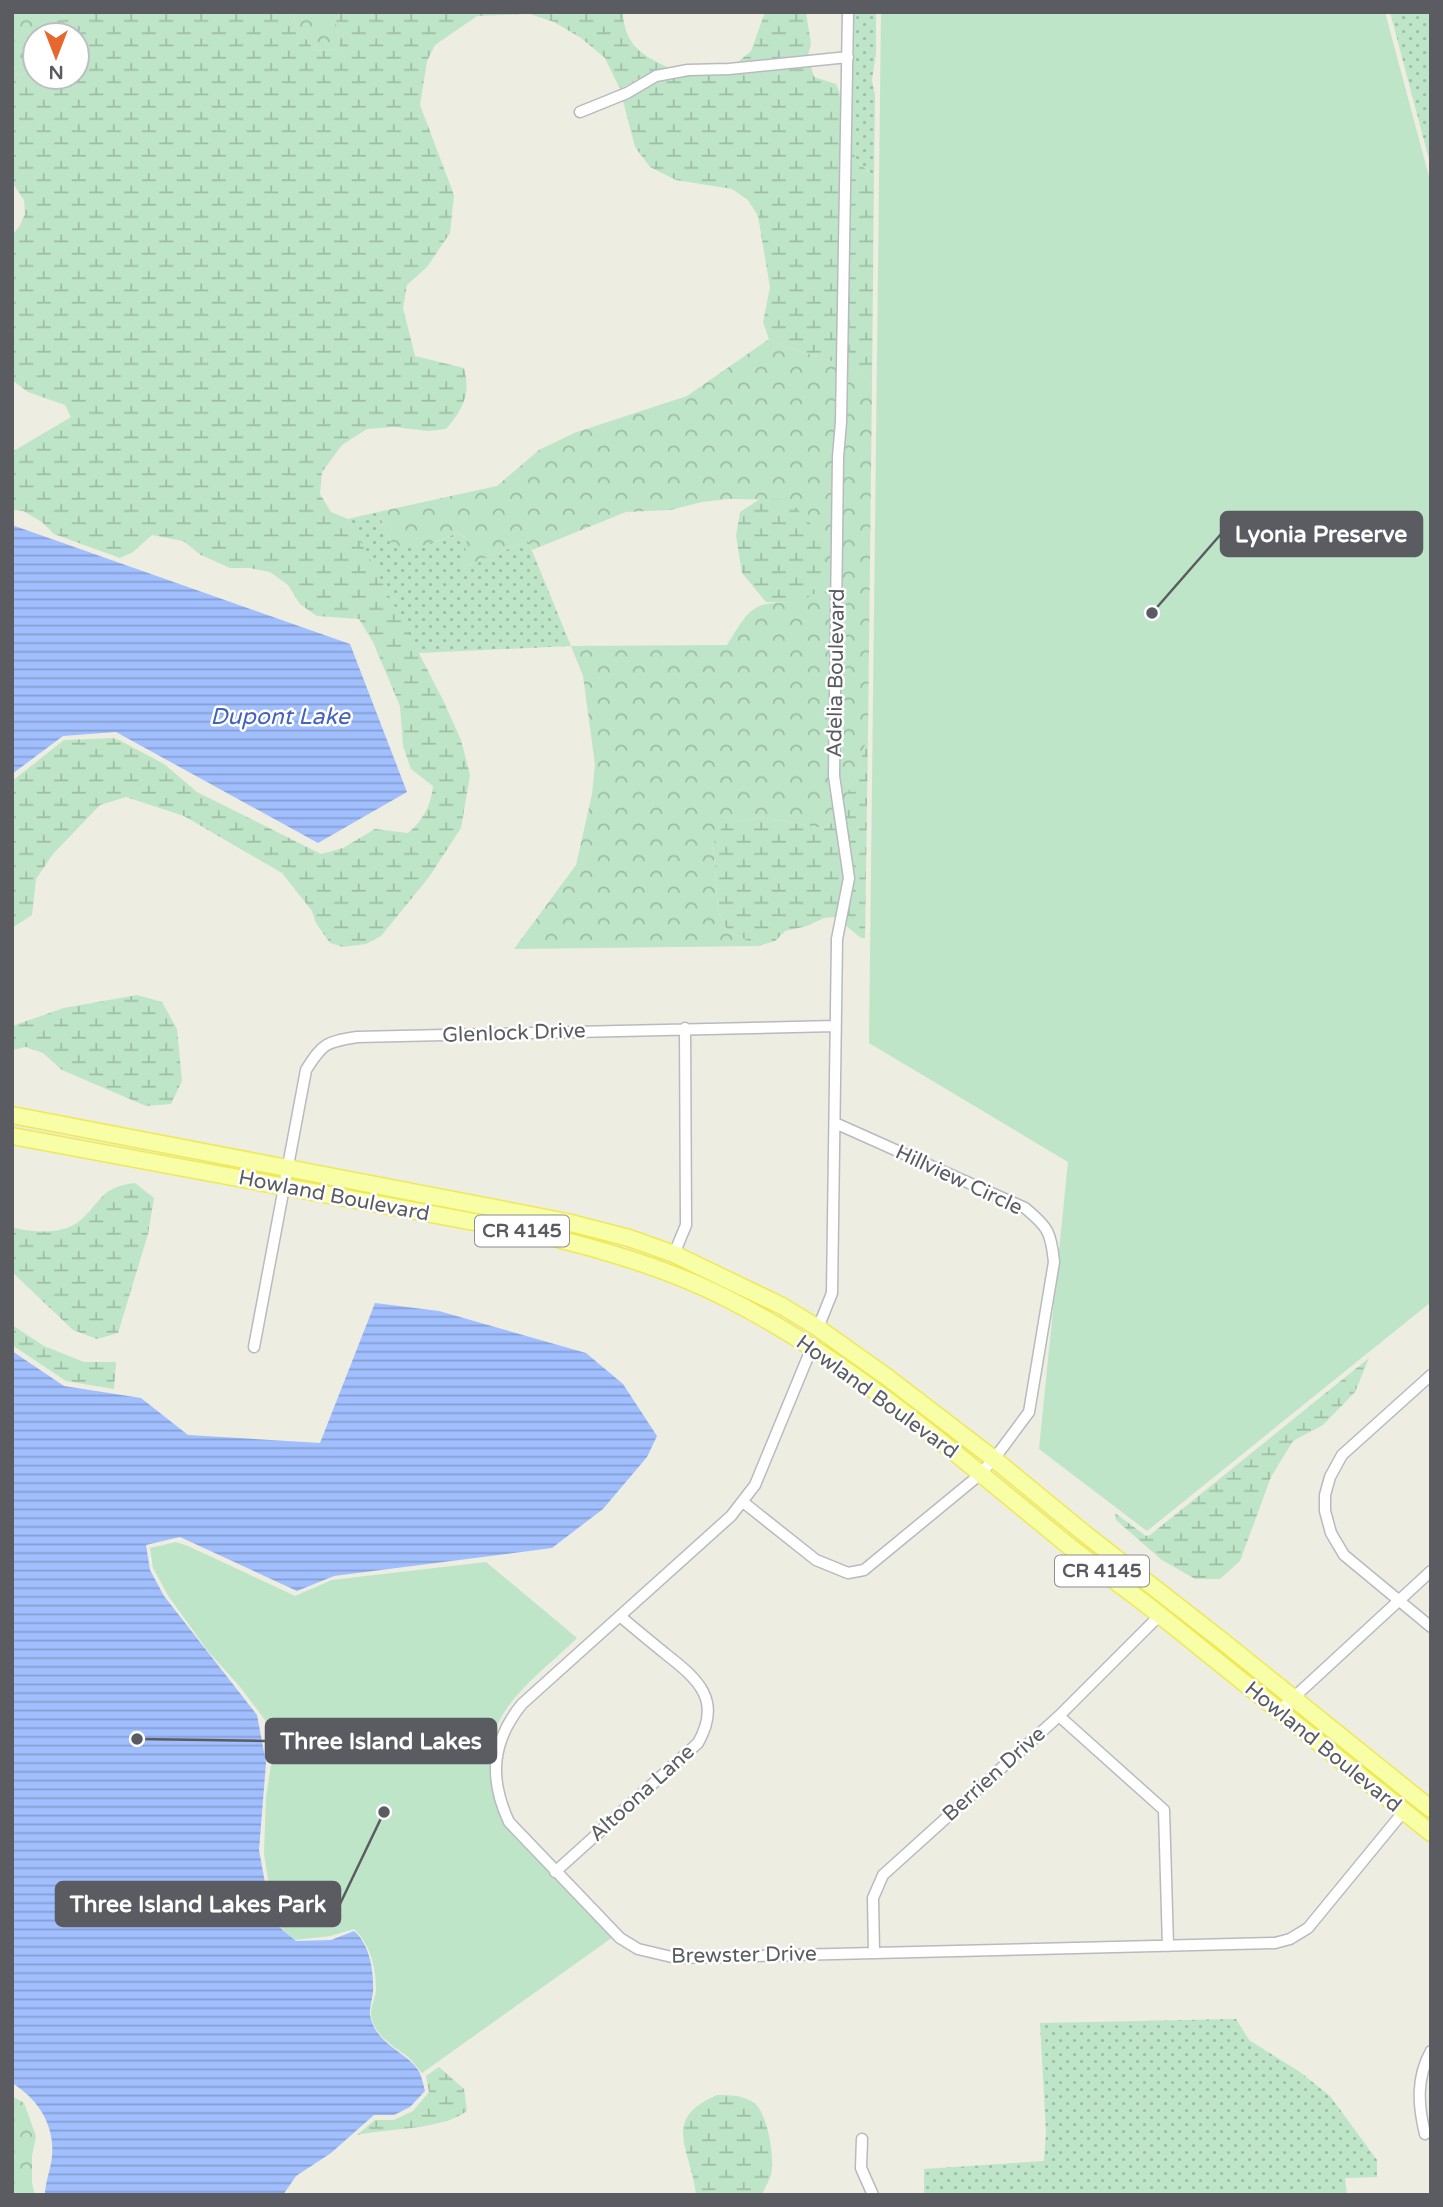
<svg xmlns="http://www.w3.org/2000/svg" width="1443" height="2207" viewBox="0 0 1443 2207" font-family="'Varela Round',sans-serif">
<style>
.grass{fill:url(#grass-dots)}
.forest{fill:url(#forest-crowns)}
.wetland{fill:url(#wetland-marsh)}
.park{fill:#bee5c7}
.water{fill:url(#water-rules)}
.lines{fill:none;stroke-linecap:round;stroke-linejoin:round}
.minor-casing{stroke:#b9bac0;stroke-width:13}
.primary-casing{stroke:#efe958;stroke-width:19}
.minor{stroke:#fff;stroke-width:10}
.primary{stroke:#f7fea6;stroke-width:16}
.labels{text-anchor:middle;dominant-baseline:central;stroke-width:5;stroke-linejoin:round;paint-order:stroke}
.shield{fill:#fff;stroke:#8c8d91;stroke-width:2}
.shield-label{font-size:19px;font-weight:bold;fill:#5a5c62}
.street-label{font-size:21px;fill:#5a5c62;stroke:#fff}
.water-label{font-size:23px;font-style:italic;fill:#4463c1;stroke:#fff}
.leader{fill:none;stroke:#5a5c62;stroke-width:2.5}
.callout-dot{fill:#5a5c62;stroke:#fff;stroke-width:2.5}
.callout{fill:#5a5c62;stroke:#5a5c62;stroke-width:2.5}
.callout-label{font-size:23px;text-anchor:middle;font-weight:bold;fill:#fff}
</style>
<defs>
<pattern id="grass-dots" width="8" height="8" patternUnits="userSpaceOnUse" patternTransform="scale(1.75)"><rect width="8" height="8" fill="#bee5c7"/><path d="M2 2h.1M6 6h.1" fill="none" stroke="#9dbda5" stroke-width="1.8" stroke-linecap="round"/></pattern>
<pattern id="forest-crowns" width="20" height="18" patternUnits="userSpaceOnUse" patternTransform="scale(1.75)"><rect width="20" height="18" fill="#bee5c7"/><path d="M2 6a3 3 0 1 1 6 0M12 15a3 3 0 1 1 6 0" fill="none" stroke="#9dbda5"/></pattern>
<pattern id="wetland-marsh" width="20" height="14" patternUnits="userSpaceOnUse" patternTransform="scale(1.75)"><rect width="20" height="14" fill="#bee5c7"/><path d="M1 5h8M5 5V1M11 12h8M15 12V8" fill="none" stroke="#9dbda5"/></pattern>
<pattern id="water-rules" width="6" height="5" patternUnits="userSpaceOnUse" patternTransform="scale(1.75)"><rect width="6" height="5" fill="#a1bffe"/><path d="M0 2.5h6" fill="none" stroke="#869ed1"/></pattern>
</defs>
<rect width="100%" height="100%" fill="#edede2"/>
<path class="grass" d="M 853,12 L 876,12 L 876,53 L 872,80 L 875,95 L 874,177 L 854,157 L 846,139 L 844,64 L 853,63 Z
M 1390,12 L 1431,12 L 1431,167 Z
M 378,512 L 392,544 L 436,542 L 457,533 L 468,539 L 463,567 L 528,541 L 571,646 L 418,653 L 348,519 Z
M 1236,2019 L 1249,2040 L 1300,2072 L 1330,2096 L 1377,2160 L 1377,2177 L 1345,2178 L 1347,2195 L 924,2195 L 924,2169 L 1044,2161 L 1046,2132 L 1040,2023 Z"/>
<path class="forest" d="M 12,12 L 63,12 L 66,35 L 35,35 L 35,66 L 20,76 L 12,70 Z
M 293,12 L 341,12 L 336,21 L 340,49 L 315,51 L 297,27 Z
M 769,339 C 802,357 843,357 872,382 L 868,735 L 859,766 L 836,821 L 822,828 L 760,817 L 725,824 L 713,844 L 718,910 L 727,930 L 758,946 L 514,949 L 576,865 L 592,794 L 595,765 L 583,676 L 571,646 L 727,645 C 752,605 752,602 800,602 L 789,500 L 728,499 L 702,502 L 670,510 L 626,512 L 532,550 L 528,541 L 463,567 L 467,538 L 457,533 C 436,542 414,552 392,544 L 378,512 L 497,486 L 539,450 L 574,433 L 687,396 Z
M 12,2096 L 24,2103 L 36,2136 L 32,2156 L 32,2183 L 35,2195 L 12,2195 Z"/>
<path class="wetland" d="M 63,12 L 293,12 L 297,27 L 315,51 L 340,49 L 336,21 L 341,12 L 623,12 C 624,45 642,55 669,68 L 653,71 L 620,89 L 605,58 L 581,38 L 554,22 L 530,14 L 477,16 L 435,45 L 427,61 L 420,105 L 454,195 L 450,233 L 427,267 L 407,285 L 403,308 L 415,356 L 464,368 C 471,395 463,409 446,429 L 428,431 L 394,427 L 367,429 L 342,445 L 322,472 L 320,494 L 331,512 L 348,519 L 377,572 L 442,698 L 461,740 L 470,775 L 461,828 L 429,877 L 381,936 L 366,944 L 343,947 L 330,943 L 316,923 L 312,911 L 282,873 L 184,816 L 126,797 L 100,805 L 53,854 L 36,879 L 32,915 L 15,926 L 12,926 L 12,781 L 64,740 L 113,738 L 119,740 L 164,764 L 197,792 L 321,854 L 343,848 L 375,829 L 408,833 C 423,821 431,805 433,786 L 411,769 L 403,746 L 400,706 L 373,642 L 359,619 L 317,616 L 300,604 L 288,585 L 270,572 L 249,568 L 230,568 L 201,555 L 183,541 L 152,535 L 133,552 L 120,558 L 54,534 L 42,522 L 23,511 L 12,510 L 12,452 L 71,417 L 65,405 L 28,392 L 12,380 L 12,235 L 19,227 L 25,214 L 24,200 L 12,182 L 12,70 L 20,76 L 35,66 L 35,77 L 77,77 L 77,35 L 66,35 Z
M 765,12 L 806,12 L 811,44 L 808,55 L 738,62 L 751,51 Z
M 811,67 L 814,77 L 836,84 C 847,107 840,120 847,140 C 852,156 862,166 874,177 L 872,382 C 843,357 802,357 769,339 L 763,322 L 770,287 L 758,216 L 748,200 L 732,189 L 676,180 L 650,167 L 635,147 L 623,101 L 657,82 L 688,76 L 730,75 Z
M 760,499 L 789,500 L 810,523 L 825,557 L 819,591 L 800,602 L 766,602 L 742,573 L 736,536 L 740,512 Z
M 868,735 L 865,938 L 861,938 L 835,917 L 824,918 L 807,926 L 785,931 L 775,941 L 758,946 L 727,930 L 718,910 L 713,844 L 724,824 L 760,817 L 822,828 L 836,821 L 859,766 Z
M 137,995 L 162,1002 L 177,1029 L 182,1081 L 171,1104 L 146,1106 L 62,1070 L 43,1053 L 26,1047 L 12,1050 L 12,1026 L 64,1008 Z
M 135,1183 L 154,1198 L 148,1234 L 118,1333 L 97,1339 L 73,1330 L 12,1272 L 12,1231 L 15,1228 C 37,1233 66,1235 83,1218 C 104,1197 103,1187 135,1183 Z
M 12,1325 L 44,1346 L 84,1362 L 116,1362 L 114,1389 L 66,1381 L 12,1345 Z
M 1369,1358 L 1355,1392 L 1323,1425 L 1293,1441 L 1271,1477 L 1240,1561 L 1220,1579 L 1195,1579 L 1162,1560 L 1116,1520 L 1115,1513 L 1146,1536 L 1150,1535 Z
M 439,2067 L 464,2089 L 467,2111 C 442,2130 389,2128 357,2135 L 375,2120 L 394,2120 L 413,2111 L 429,2092 L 426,2076 Z
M 717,2095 C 730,2095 743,2095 754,2103 C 768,2113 775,2158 771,2175 C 769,2182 764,2188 762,2195 L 696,2195 C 692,2150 659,2120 717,2095 Z"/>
<path class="park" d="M 881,12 L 1385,12 L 1431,184 L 1431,1302 L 1147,1531 L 1039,1449 L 1068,1162 L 869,1043 Z
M 176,1542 L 188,1546 L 295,1596 L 332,1580 L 486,1562 L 577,1638 C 524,1689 470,1719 497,1802 L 613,1937 L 422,2073 C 417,2068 412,2060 407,2056 C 393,2046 375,2036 371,2016 C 370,2007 376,1998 376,1989 C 376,1968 370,1943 354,1929 L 330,1936 L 295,1940 L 275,1922 L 264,1854 L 266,1797 L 271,1765 L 265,1720 L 241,1688 L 208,1651 L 169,1597 L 153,1568 L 150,1548 Z"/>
<path class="water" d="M 12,525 L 350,644 L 407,792 L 318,843 L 116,732 L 63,736 L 12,774 Z
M 375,1303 L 439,1311 L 586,1353 L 623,1384 L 657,1436 L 647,1457 L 603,1509 L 552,1548 L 334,1576 L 297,1591 L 180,1537 L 146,1545 L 150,1570 L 164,1596 L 257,1715 L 266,1763 L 259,1850 L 272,1921 L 296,1941 L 331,1940 L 354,1931 C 370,1944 374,1972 373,1992 C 372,2001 368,2011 371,2019 C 378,2045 405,2051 418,2070 C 422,2076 423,2084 425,2091 L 410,2107 L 394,2115 L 374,2115 L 331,2153 L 296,2176 L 283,2195 L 45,2195 C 45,2182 51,2169 52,2156 C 55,2125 38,2099 12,2083 L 12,1351 L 64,1386 L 141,1398 L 188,1435 L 320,1443 Z"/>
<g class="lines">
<defs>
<path id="minor" d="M 580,112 L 627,93 L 656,76 L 688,70 L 729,69 L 848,57
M 674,1254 L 686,1225 L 685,1028
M 818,1328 L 832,1293 L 837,939 L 849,878 L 834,776 L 838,457 L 841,422 L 848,12
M 254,1347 L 306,1070 C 323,1043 326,1042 357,1037 L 835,1026
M 812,1347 L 755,1485 L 731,1516 L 522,1704 C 491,1742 489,1779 509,1822 L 620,1938 L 638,1949 L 676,1958 L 1275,1943 L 1290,1939 L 1308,1928 L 1404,1811
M 1431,1375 L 1342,1455 L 1330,1477 L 1325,1495 L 1325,1511 L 1331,1533 L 1344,1555 L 1431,1627
M 743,1502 L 816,1560 L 848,1573 L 864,1570 L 977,1477 L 994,1459 L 1029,1412 L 1054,1262 C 1051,1232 1048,1227 1025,1208 L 835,1123
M 1278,1712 L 1431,1571
M 1059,1716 L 1164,1810 L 1168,1946
M 555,1872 L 698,1743 C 722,1701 699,1680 667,1655 C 651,1642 635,1629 620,1616
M 874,1953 L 873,1898 L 883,1875 L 1059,1716 L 1160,1615
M 1425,2134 C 1418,2105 1416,2078 1431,2051
M 862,2139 L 861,2168 L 873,2195"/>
<path id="primary" d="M 12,1115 L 567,1222 L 629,1238 L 674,1254 L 782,1306 L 818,1328 L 887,1377 L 994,1459 L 1084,1533 L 1220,1639 L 1431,1809
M 12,1136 L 528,1232 C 595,1247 665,1267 726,1298 C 853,1362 959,1457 1069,1546 C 1099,1570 1131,1592 1161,1616 C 1251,1688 1341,1760 1431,1833"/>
</defs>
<use href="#minor" class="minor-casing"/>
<use href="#primary" class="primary-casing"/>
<use href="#minor" class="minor"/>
<use href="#primary" class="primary"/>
</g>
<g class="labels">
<g class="shield">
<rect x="475" y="1215.5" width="94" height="31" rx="5"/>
<rect x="1055" y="1555.5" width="94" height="31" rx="5"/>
</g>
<g class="shield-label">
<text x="522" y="1231">CR 4145</text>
<text x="1102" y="1571">CR 4145</text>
</g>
<g class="street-label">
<text transform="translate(836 673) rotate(-89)">Adelia Boulevard</text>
<text transform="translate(514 1033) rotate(-2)">Glenlock Drive</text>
<text transform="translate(959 1180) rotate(25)">Hillview Circle</text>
<text transform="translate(334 1196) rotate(11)">Howland Boulevard</text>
<text transform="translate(877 1397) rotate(36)">Howland Boulevard</text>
<text transform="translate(1323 1747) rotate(39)">Howland Boulevard</text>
<text transform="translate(994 1774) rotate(-42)">Berrien Drive</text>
<text transform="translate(642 1793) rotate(-42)">Altoona Lane</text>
<text transform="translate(744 1955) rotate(-1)">Brewster Drive</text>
</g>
<g class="water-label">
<text x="280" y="717">Dupont Lake</text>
</g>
</g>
<path class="leader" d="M1152 613L1221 534M137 1739L266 1741M384 1812L340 1904"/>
<g class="callout-dot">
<circle cx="1152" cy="613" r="7"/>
<circle cx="137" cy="1739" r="7"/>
<circle cx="384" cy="1812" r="7"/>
</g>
<g class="callout">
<rect x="1221" y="512" width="201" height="44" rx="7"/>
<rect x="266" y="1719" width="230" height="44" rx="7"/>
<rect x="56" y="1882" width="284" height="44" rx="7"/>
</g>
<g class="callout-label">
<text x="1321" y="542">Lyonia Preserve</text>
<text x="381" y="1749">Three Island Lakes</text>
<text x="198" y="1912">Three Island Lakes Park</text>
</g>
<rect width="1443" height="2207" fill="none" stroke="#5a5c62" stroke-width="28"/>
<g transform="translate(56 56) rotate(180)"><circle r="33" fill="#ffffff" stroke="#bdbec0" stroke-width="2"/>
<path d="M0-5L12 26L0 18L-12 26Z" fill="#e7682e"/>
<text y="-10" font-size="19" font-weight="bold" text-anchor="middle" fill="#5a5c62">N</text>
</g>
</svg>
